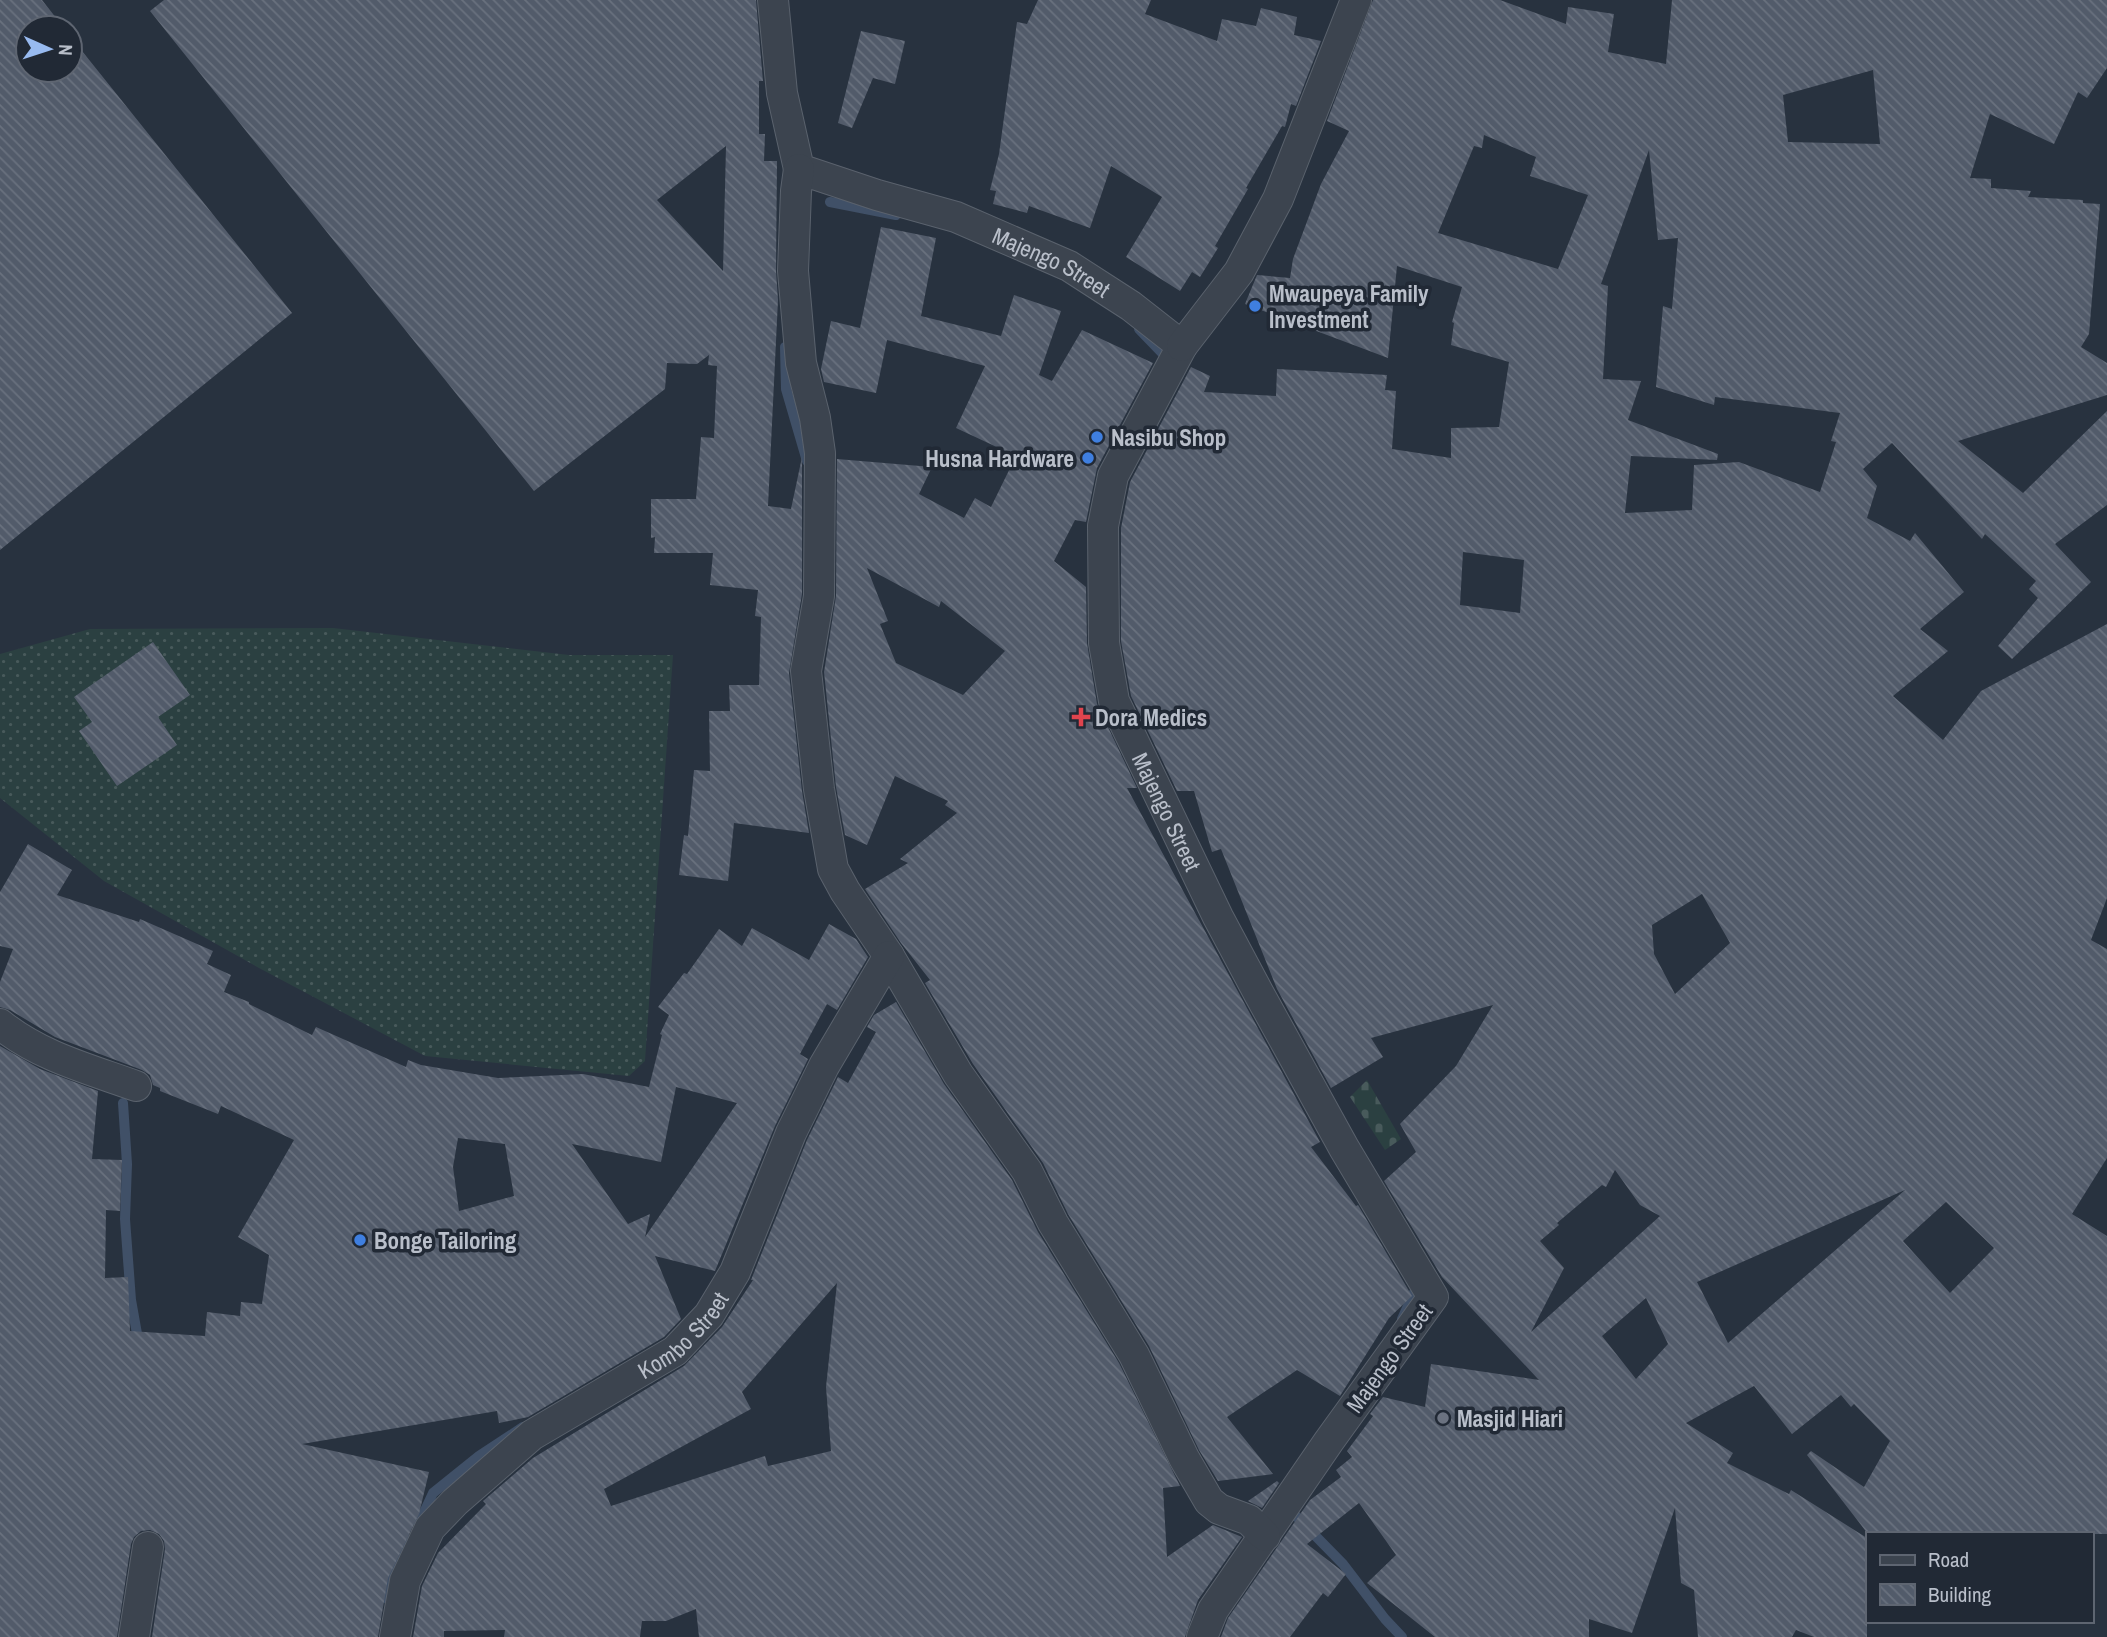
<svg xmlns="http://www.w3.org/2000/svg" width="2107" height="1637" viewBox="0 0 2107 1637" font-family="'Archivo Narrow',sans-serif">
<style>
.cemetery{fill:url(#cemetery-stones)}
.garden{fill:url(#garden-dots)}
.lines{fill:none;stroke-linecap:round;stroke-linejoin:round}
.stream{stroke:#405067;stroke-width:10}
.building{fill:url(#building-back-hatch);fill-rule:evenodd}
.minor-casing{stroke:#5a626d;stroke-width:32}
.minor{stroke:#3c444f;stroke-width:30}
.shop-dot{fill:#3f7fe0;stroke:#212935;stroke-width:2.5}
.health-dot{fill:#e0444e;stroke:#212935;stroke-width:2.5}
.worship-dot{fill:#6b7280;stroke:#212935;stroke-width:2.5}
.labels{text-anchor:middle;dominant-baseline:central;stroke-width:7;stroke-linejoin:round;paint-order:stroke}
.street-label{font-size:23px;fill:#b9bfca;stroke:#212935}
.poi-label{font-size:23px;font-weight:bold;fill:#b9bfca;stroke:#212935;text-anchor:start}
</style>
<defs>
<pattern id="cemetery-stones" width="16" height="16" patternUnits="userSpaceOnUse" patternTransform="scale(1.75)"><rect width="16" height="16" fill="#2b4041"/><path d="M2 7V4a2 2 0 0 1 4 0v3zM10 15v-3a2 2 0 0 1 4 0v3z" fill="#485a5b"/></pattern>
<pattern id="garden-dots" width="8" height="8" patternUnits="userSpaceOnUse" patternTransform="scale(1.75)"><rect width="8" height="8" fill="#2b4041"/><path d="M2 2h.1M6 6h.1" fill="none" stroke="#485a5b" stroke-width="1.8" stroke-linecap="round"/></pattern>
<pattern id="building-back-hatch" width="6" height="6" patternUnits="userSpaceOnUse" patternTransform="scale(1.75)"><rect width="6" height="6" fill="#525b6a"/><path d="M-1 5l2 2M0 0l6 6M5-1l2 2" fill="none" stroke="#69717e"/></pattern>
</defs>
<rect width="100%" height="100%" fill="#28323f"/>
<path class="cemetery" d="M 1367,1080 L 1401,1139 L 1385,1150 L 1350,1097 Z"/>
<path class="garden" d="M 333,628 L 569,655 L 673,655 L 645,1061 L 629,1076 L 425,1056 L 259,968 L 104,881 L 0,798 L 0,654 L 90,629 Z"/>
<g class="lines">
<path class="stream" d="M 830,202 L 896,215
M 1139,329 L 1166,357 L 1162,364
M 785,347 L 786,389 L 807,461
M 123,1103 L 127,1164 L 125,1219 L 131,1300 L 139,1345
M 1402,1319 L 1416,1288 L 1413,1283
M 1294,1514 L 1343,1564 L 1385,1619 L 1402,1637
M 419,1523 L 433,1493 L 479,1456 L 523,1427
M 387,1599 L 390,1575 L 409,1540"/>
</g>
<path class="building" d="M 0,0 L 42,0 L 64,28 L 28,28 L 28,70 L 70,70 L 70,36 L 292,313 L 0,550 Z
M 164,0 L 756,0 L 763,81 L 759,81 L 759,134 L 765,134 L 764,161 L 777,161 L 776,271 L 778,300 L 768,506 L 791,509 L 802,457 L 802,594 L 789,673 L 802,791 L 809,833 L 734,823 L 728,881 L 679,875 L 684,835 L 688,836 L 694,770 L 710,771 L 709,711 L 730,711 L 729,685 L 759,685 L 761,617 L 755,616 L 758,590 L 710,585 L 713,553 L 654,553 L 655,537 L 651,538 L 651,499 L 696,499 L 701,437 L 714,438 L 717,366 L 708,365 L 709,355 L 697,364 L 667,363 L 665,389 L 534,491 L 150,11 ZM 726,146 L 723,271 L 657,200 Z
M 1038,0 L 1151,0 L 1145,14 L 1217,41 L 1222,19 L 1256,26 L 1261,8 L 1297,17 L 1294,35 L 1321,41 L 1296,106 L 1291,104 L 1285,127 L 1282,126 L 1246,188 L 1248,189 L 1215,246 L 1218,248 L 1200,277 L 1192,272 L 1180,291 L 1126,257 L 1162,197 L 1111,166 L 1090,228 L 1029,206 L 1027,213 L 993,204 L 996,191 L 990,190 L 999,154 L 1017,22 L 1027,24 Z
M 1373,0 L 1500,0 L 1566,24 L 1568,7 L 1614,14 L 1608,52 L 1666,64 L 1672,0 L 2107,0 L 2107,68 L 2087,98 L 2078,92 L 2054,144 L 1990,114 L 1970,178 L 1991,179 L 1991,188 L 2031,191 L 2028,197 L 2083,200 L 2083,203 L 2100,204 L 2089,334 L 2081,347 L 2107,363 L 2107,395 L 1958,441 L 2023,493 L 2107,411 L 2107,505 L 2055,544 L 2091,582 L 2012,659 L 1998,646 L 2038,598 L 2029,589 L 2036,581 L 1985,534 L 1982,539 L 1892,443 L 1863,469 L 1877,486 L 1867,518 L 1910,541 L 1915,533 L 1964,592 L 1920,629 L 1948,651 L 1893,696 L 1943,740 L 1981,691 L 2107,624 L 2107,898 L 2091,940 L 2107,949 L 2107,1158 L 2072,1214 L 2107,1236 L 2107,1534 L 1868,1534 L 1807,1455 L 1811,1451 L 1864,1487 L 1890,1441 L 1854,1404 L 1851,1407 L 1841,1395 L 1792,1434 L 1754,1386 L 1686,1423 L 1733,1453 L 1727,1463 L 1789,1494 L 1791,1490 L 1867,1538 L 1867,1637 L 1814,1637 L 1796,1630 L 1792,1637 L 1698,1637 L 1694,1590 L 1681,1583 L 1675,1508 L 1632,1633 L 1589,1619 L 1589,1637 L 1435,1637 L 1367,1583 L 1396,1555 L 1359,1503 L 1307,1544 L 1346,1574 L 1328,1597 L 1323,1593 L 1290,1637 L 1221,1637 L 1228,1618 L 1310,1500 L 1341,1477 L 1336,1470 L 1352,1457 L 1347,1451 L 1373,1416 L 1370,1414 L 1383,1397 L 1425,1407 L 1431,1364 L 1539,1380 L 1442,1277 L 1384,1181 L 1416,1152 L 1400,1124 L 1456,1066 L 1493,1005 L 1371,1038 L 1383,1057 L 1331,1088 L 1277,989 L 1221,849 L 1212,852 L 1194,791 L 1177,791 L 1131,696 L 1121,641 L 1121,528 L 1130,482 L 1191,367 L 1210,376 L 1204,392 L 1276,396 L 1277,369 L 1387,375 L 1385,390 L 1396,391 L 1392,449 L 1451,458 L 1451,428 L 1499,427 L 1509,362 L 1451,345 L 1454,323 L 1452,322 L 1462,287 L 1397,266 L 1388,358 L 1245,304 L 1257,275 L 1290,278 L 1293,259 L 1321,184 L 1349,131 L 1327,121 ZM 1873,70 L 1880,144 L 1788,142 L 1783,95 ZM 1484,135 L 1536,157 L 1530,176 L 1588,195 L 1558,269 L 1438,233 L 1474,146 L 1482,148 ZM 1649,150 L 1658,240 L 1678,238 L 1672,309 L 1663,306 L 1656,387 L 1714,405 L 1715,397 L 1840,413 L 1831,441 L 1836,442 L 1820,492 L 1739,462 L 1694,465 L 1692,510 L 1625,513 L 1631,456 L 1717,460 L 1718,454 L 1628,420 L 1641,381 L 1603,379 L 1608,286 L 1601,284 ZM 1463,552 L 1524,560 L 1520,613 L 1460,605 ZM 1702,894 L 1730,943 L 1675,994 L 1654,954 L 1652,925 ZM 1615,1170 L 1640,1205 L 1660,1216 L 1531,1332 L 1564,1268 L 1540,1241 L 1559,1225 L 1557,1223 L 1602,1185 L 1606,1187 ZM 1905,1190 L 1728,1343 L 1697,1282 ZM 1946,1202 L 1994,1248 L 1950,1293 L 1903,1241 ZM 1646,1298 L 1668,1344 L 1636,1379 L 1602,1336 Z
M 861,31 L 905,41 L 895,84 L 873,78 L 852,128 L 838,123 Z
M 881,227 L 936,238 L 921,316 L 1001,336 L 1014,295 L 1061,311 L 1039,375 L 1052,381 L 1082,330 L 1153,363 L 1097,468 L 1086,522 L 1075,520 L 1054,561 L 1086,587 L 1087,643 L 1097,704 L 1137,788 L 1127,788 L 1320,1142 L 1311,1147 L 1356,1206 L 1358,1205 L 1412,1296 L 1389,1318 L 1340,1396 L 1297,1370 L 1227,1417 L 1273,1474 L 1218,1481 L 1199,1450 L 1149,1346 L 1068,1214 L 1043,1163 L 973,1064 L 925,983 L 930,980 L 901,943 L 865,889 L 908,863 L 900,859 L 957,813 L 945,805 L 948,801 L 895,776 L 867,845 L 845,835 L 836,787 L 824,672 L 836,596 L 837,459 L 932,467 L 919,494 L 964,518 L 975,498 L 991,507 L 1016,456 L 956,428 L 985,366 L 887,340 L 876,393 L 824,382 L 821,369 L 831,321 L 860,328 ZM 867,568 L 939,607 L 941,601 L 1005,651 L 963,695 L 896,663 L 880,624 L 888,621 Z
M 153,642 L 190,695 L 158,717 L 177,745 L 117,786 L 79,731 L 92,722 L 74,697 Z
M 28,844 L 72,870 L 57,895 L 139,922 L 140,919 L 213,951 L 207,964 L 231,975 L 224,992 L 249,1002 L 249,1004 L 312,1035 L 316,1027 L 406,1067 L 408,1060 L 421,1065 L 498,1078 L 583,1074 L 649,1087 L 662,1035 L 660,1034 L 669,1015 L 658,1007 L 684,973 L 687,974 L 719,929 L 742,946 L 752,928 L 809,960 L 829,924 L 856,939 L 868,957 L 837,1010 L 827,1004 L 800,1054 L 808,1059 L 775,1126 L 715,1271 L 655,1256 L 681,1319 L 664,1337 L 528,1417 L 499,1423 L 497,1411 L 302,1444 L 429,1472 L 419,1514 L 388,1578 L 378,1637 L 152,1637 L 165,1549 L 164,1541 L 159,1534 L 150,1530 L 141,1531 L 134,1537 L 131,1544 L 117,1637 L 0,1637 L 0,1046 L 40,1069 L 98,1091 L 92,1159 L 122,1160 L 120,1211 L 106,1210 L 105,1278 L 128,1277 L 130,1331 L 205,1336 L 207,1312 L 240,1316 L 241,1302 L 262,1304 L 269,1255 L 238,1237 L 294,1140 L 221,1106 L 218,1114 L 160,1091 L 160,1088 L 153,1085 L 150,1075 L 142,1070 L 55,1037 L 10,1010 L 0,1007 L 0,982 L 13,949 L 0,946 L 0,892 ZM 676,1087 L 737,1103 L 645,1237 L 650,1214 L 628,1224 L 572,1144 L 661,1162 ZM 458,1138 L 505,1144 L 514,1196 L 459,1211 L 453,1167 Z
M 896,1002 L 944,1084 L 1012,1180 L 1038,1232 L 1119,1363 L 1180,1486 L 1163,1488 L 1167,1557 L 1213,1525 L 1242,1537 L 1198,1600 L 1185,1637 L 699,1637 L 696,1609 L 666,1621 L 642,1621 L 640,1637 L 504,1637 L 505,1630 L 444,1631 L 444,1637 L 413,1637 L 422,1586 L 438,1553 L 486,1504 L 483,1501 L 533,1458 L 684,1366 L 722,1327 L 753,1280 L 751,1280 L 807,1140 L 838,1077 L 848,1083 L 876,1032 L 867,1027 L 874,1015 ZM 837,1283 L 826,1387 L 831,1451 L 768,1466 L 765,1456 L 611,1506 L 604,1489 L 751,1409 L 742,1392 Z
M 1277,1481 L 1279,1483 L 1262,1508 L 1248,1501 Z"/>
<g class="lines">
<defs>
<g id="minor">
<path id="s1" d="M 773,0 L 782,93 L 799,169 L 877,195 L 956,217 L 1069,266 L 1131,306 L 1182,346 L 1113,476 L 1103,526 L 1104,643 L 1114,701 L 1218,917 L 1258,992 L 1344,1148 L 1433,1297 L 1329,1441 L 1213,1610 L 1202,1637"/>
<path d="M 799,169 L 796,191 L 793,271 L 801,363 L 815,418 L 820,453 L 819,596 L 806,671 L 819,789 L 833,869 L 845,891 L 889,956 L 958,1074 L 1027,1171 L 1053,1223 L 1134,1355 L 1184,1458 L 1209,1501 L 1219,1509 L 1249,1520 L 1265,1536"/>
<path d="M 1182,346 L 1239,272 L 1278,199 L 1356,0"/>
<path d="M 0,1024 C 39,1056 89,1069 136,1086"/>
<path d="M 134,1637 L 148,1547"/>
<path id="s2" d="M 395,1637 L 405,1581 L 430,1528 L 455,1502 L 532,1435 L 675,1351 L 709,1315 L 735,1272 L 791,1133 L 824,1066 L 889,956"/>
</g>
</defs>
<use href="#minor" class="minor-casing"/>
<use href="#minor" class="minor"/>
</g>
<g class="shop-dot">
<circle cx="1255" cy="306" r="7"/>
<circle cx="1097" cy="437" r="7"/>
<circle cx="1088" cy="458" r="7"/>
<circle cx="360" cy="1240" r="7"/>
</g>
<path class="health-dot" d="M1077.5 706.5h7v7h7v7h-7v7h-7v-7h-7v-7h7z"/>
<circle class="worship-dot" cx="1443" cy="1418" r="7"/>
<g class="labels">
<g class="street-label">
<text stroke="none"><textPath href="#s1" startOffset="441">Majengo Street</textPath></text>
<text stroke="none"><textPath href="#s1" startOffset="1094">Majengo Street</textPath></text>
<text stroke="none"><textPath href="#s2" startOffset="436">Kombo Street</textPath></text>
<text transform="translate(1389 1358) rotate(-54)">Majengo Street</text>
</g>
<g class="poi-label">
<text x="1269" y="293">Mwaupeya Family<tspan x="1269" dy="26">Investment</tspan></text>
<text x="1111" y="437">Nasibu Shop</text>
<text x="1074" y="458" text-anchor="end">Husna Hardware</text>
<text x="1095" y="717">Dora Medics</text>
<text x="374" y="1240">Bonge Tailoring</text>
<text x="1457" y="1418">Masjid Hiari</text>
</g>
</g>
<rect x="1866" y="1532" width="228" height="91" fill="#212935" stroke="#5e6571" stroke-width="2"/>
<rect x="1880" y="1555" width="35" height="10" fill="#3c444f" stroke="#5e6571" stroke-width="2"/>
<text x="1928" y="1567" font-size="21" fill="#b9bfca">Road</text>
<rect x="1880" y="1584" width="35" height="21" fill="url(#building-back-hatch)" stroke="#5e6571" stroke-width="2"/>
<text x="1928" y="1602" font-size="21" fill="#b9bfca">Building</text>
<g transform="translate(49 49) rotate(93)"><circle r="33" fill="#212935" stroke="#5e6571" stroke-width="2"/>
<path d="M0-5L12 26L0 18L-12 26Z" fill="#98baf0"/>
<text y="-10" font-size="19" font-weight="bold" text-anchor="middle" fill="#b9bfca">N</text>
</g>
</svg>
